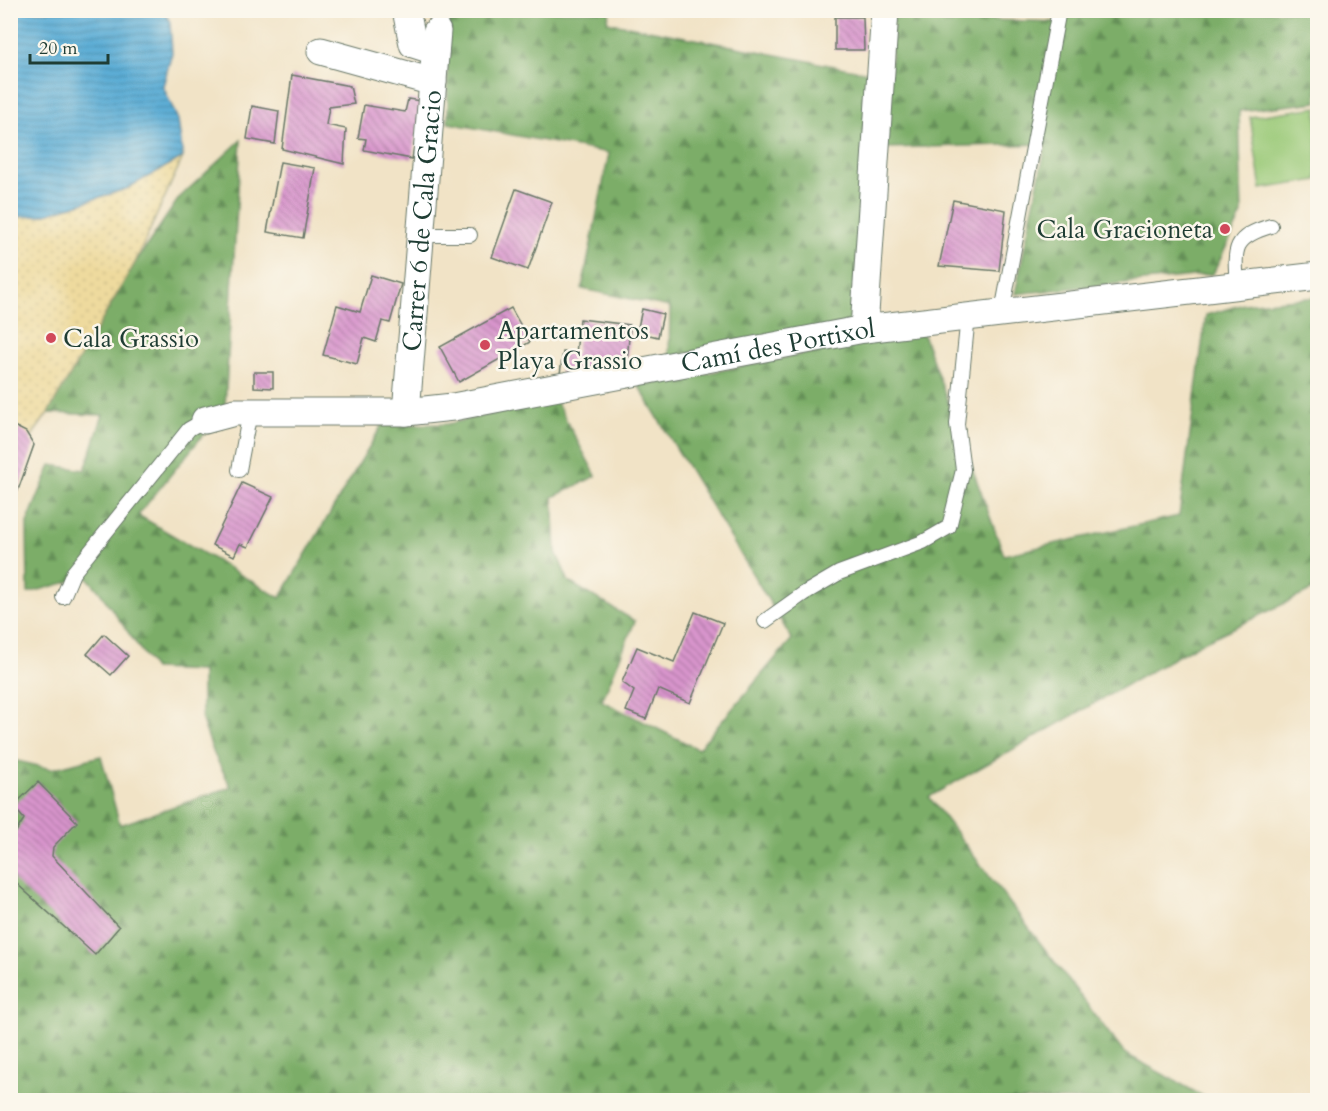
<svg xmlns="http://www.w3.org/2000/svg" width="1328" height="1111" viewBox="0 0 1328 1111" font-family="Cardo,serif">
<style>
.forest{fill:url(#forest-firs);stroke:#4d754e;stroke-width:1.5}
.sand{fill:url(#sand-dots);stroke:#868c69;stroke-width:1.5}
.garden{fill:#9ac977;stroke:#5c8356;stroke-width:1.5}
.water{fill:url(#water-rules);stroke:#3d7585;stroke-width:1.5}
.building{fill:url(#building-back-hatch)}
.lines{fill:none;stroke-linecap:round;stroke-linejoin:round}
.service-casing{stroke:#687767;stroke-width:16}
.minor-casing{stroke:#687767;stroke-width:29}
.service{stroke:#fff;stroke-width:14}
.minor{stroke:#fff;stroke-width:27}
.poi-dot{fill:#d1495b;stroke:#fbf7ec;stroke-width:2}
.labels{text-anchor:middle;dominant-baseline:central;stroke-width:5;stroke-linejoin:round;paint-order:stroke}
.street-label{font-size:26px;fill:#1f3d34;stroke:#fbf7ec}
.poi-label{font-size:26px;fill:#1f3d34;stroke:#fbf7ec;text-anchor:start}
</style>
<defs>
<pattern id="forest-firs" width="22" height="20" patternUnits="userSpaceOnUse" patternTransform="scale(1.5)"><rect width="22" height="20" fill="#7bad68"/><path d="M5 1l3.5 6h-7zM16 11l3.5 6h-7z" fill="#648e56"/></pattern>
<pattern id="sand-dots" width="8" height="8" patternUnits="userSpaceOnUse" patternTransform="scale(1.5)"><rect width="8" height="8" fill="#eeda9e"/><path d="M2 2h.1M6 6h.1" fill="none" stroke="#ccbc89" stroke-width="1.8" stroke-linecap="round"/></pattern>
<pattern id="water-rules" width="6" height="5" patternUnits="userSpaceOnUse" patternTransform="scale(1.5)"><rect width="6" height="5" fill="#5badd6"/><path d="M0 2.5h6" fill="none" stroke="#4b8eae"/></pattern>
<pattern id="building-back-hatch" width="6" height="6" patternUnits="userSpaceOnUse" patternTransform="scale(1.5)"><rect width="6" height="6" fill="#d894cc"/><path d="M-1 5l2 2M0 0l6 6M5-1l2 2" fill="none" stroke="#af7aa6"/></pattern>
</defs>
<rect width="100%" height="100%" fill="#fbf7ec"/>
<filter id="ink" filterUnits="userSpaceOnUse"><feTurbulence type="fractalNoise" baseFrequency=".0167" numOctaves="2"/><feDisplacementMap in="SourceGraphic" scale="12" xChannelSelector="R" yChannelSelector="G"/><feConvolveMatrix kernelMatrix="1 2 1 2 8 2 1 2 1" color-interpolation-filters="sRGB"/></filter>
<filter id="wash" filterUnits="userSpaceOnUse"><feTurbulence type="fractalNoise" baseFrequency=".008" numOctaves="4" result="noise"/><feDisplacementMap in="SourceGraphic" scale="24" xChannelSelector="R" yChannelSelector="G"/><feGaussianBlur stdDeviation="1.35" result="paint"/><feColorMatrix in="noise" values="0 0 0 0 0 0 0 0 0 0 0 0 0 0 0 0 0 1.4 0 .05"/><feComposite in="paint" operator="in"/></filter>
<g filter="url(#wash)">
<rect width="100%" height="100%" fill="#f1e3c6"/>
<path class="forest" d="M 1066,10 L 1317,11 L 1317,102 L 1239,111 L 1242,214 L 1213,274 L 1015,294 L 1046,144 L 885,148 L 894,17 L 1063,22 Z
M 443,11 L 610,11 L 607,22 L 871,73 L 852,323 L 669,357 L 670,307 L 582,289 L 609,153 L 448,123 L 447,25 Z
M 241,140 L 224,423 L 203,435 L 138,515 L 280,598 L 382,425 L 448,424 L 555,399 L 596,476 L 553,497 L 556,552 L 569,582 L 635,621 L 602,701 L 698,749 L 792,639 L 638,385 L 668,381 L 854,344 L 923,334 L 1004,555 L 1179,516 L 1206,315 L 1244,304 L 1317,297 L 1317,588 L 1197,645 L 929,797 L 1124,1053 L 1210,1100 L 11,1100 L 10,746 L 13,760 L 51,769 L 101,756 L 120,825 L 231,787 L 214,754 L 202,720 L 202,671 L 154,669 L 99,591 L 87,577 L 28,593 L 27,523 L 51,465 L 85,470 L 103,415 L 48,413 L 135,263 L 179,198 Z"/>
<path class="sand" d="M 183,157 L 135,263 L 48,413 L 11,466 L 11,217 L 40,216 L 126,189 Z"/>
<path class="garden" d="M 1317,107 L 1317,180 L 1261,189 L 1250,117 Z"/>
<path class="water" d="M 10,11 L 164,11 L 170,22 L 172,53 L 163,86 L 178,120 L 183,157 L 126,189 L 40,216 L 11,217 Z"/>
<g id="blocks">
<path class="building" d="M 804,10 L 826,10 L 825,16 Z
M 835,17 L 863,17 L 864,50 L 835,50 Z
M 292,75 L 350,86 L 354,104 L 329,107 L 326,125 L 346,129 L 344,164 L 282,149 Z
M 408,99 L 427,102 L 415,140 L 412,159 L 364,150 L 366,139 L 358,138 L 364,105 L 405,112 Z
M 252,106 L 279,111 L 275,144 L 247,139 Z
M 280,162 L 315,168 L 303,238 L 267,232 Z
M 516,189 L 552,202 L 528,270 L 492,257 Z
M 953,200 L 1006,210 L 999,271 L 939,266 Z
M 371,275 L 401,284 L 390,323 L 382,321 L 376,342 L 364,338 L 357,364 L 323,355 L 337,305 L 360,312 Z
M 511,308 L 530,342 L 459,382 L 440,347 Z
M 642,309 L 663,314 L 658,337 L 637,332 Z
M 580,319 L 630,325 L 627,362 L 588,358 L 585,371 L 560,374 L 563,352 L 576,353 Z
M 254,372 L 273,372 L 273,388 L 254,387 Z
M 12,425 L 26,432 L 34,445 L 11,510 L 10,426 Z
M 242,483 L 273,497 L 248,547 L 240,544 L 234,556 L 212,545 Z
M 695,612 L 723,623 L 690,703 L 658,689 L 646,719 L 626,711 L 634,691 L 622,682 L 637,647 L 674,662 Z
M 104,634 L 128,656 L 111,675 L 87,654 Z
M 38,782 L 77,822 L 53,847 L 52,856 L 119,927 L 95,955 L 16,883 L 10,872 L 11,839 L 24,819 L 13,806 Z"/>
</g>
</g>
<g filter="url(#ink)">
<use href="#blocks" fill-opacity="0" stroke="#687767" stroke-width="1.5"/>
<g class="lines">
<defs>
<path id="service" d="M 422,235 L 470,235
M 1237,284 C 1234,248 1233,237 1271,226
M 1002,312 L 1059,10
M 239,470 L 250,412
M 63,597 L 73,573 L 189,429 L 205,420
M 765,621 L 803,594 L 839,573 L 923,542 L 949,527 L 963,470 L 957,424 L 968,316"/>
<g id="minor">
<path d="M 406,10 L 413,44 L 435,51"/>
<path d="M 321,51 L 433,82"/>
<path d="M 864,329 L 885,10"/>
<path id="s1" d="M 406,412 L 437,31"/>
<path id="s2" d="M 205,420 L 235,412 L 406,412 L 453,407 L 864,329 L 1318,276"/>
</g>
</defs>
<use href="#service" class="service-casing"/>
<use href="#minor" class="minor-casing"/>
<use href="#service" class="service"/>
<use href="#minor" class="minor"/>
</g>
</g>
<g class="poi-dot">
<circle cx="1225" cy="229" r="6"/>
<circle cx="51" cy="338" r="6"/>
<circle cx="485" cy="345" r="6"/>
</g>
<g class="labels">
<g class="street-label">
<text stroke="none"><textPath href="#s1" startOffset="192">Carrer 6 de Cala Gracio</textPath></text>
<text stroke="none"><textPath href="#s2" startOffset="580">Camí des Portixol</textPath></text>
</g>
<g class="poi-label">
<text x="1213" y="229" text-anchor="end">Cala Gracioneta</text>
<text x="497" y="330">Apartamentos<tspan x="497" dy="30">Playa Grassio</tspan></text>
<text x="63" y="338">Cala Grassio</text>
</g>
</g>
<rect width="1328" height="1111" fill="none" stroke="#fbf7ec" stroke-width="36"/>
<path d="M30 54v9h78v-9" fill="none" stroke="#1f3d34" stroke-width="3"/>
<text x="39" y="54" font-size="18" fill="#1f3d34" stroke="#fbf7ec" stroke-width="4.5" paint-order="stroke">20 m</text>
</svg>
